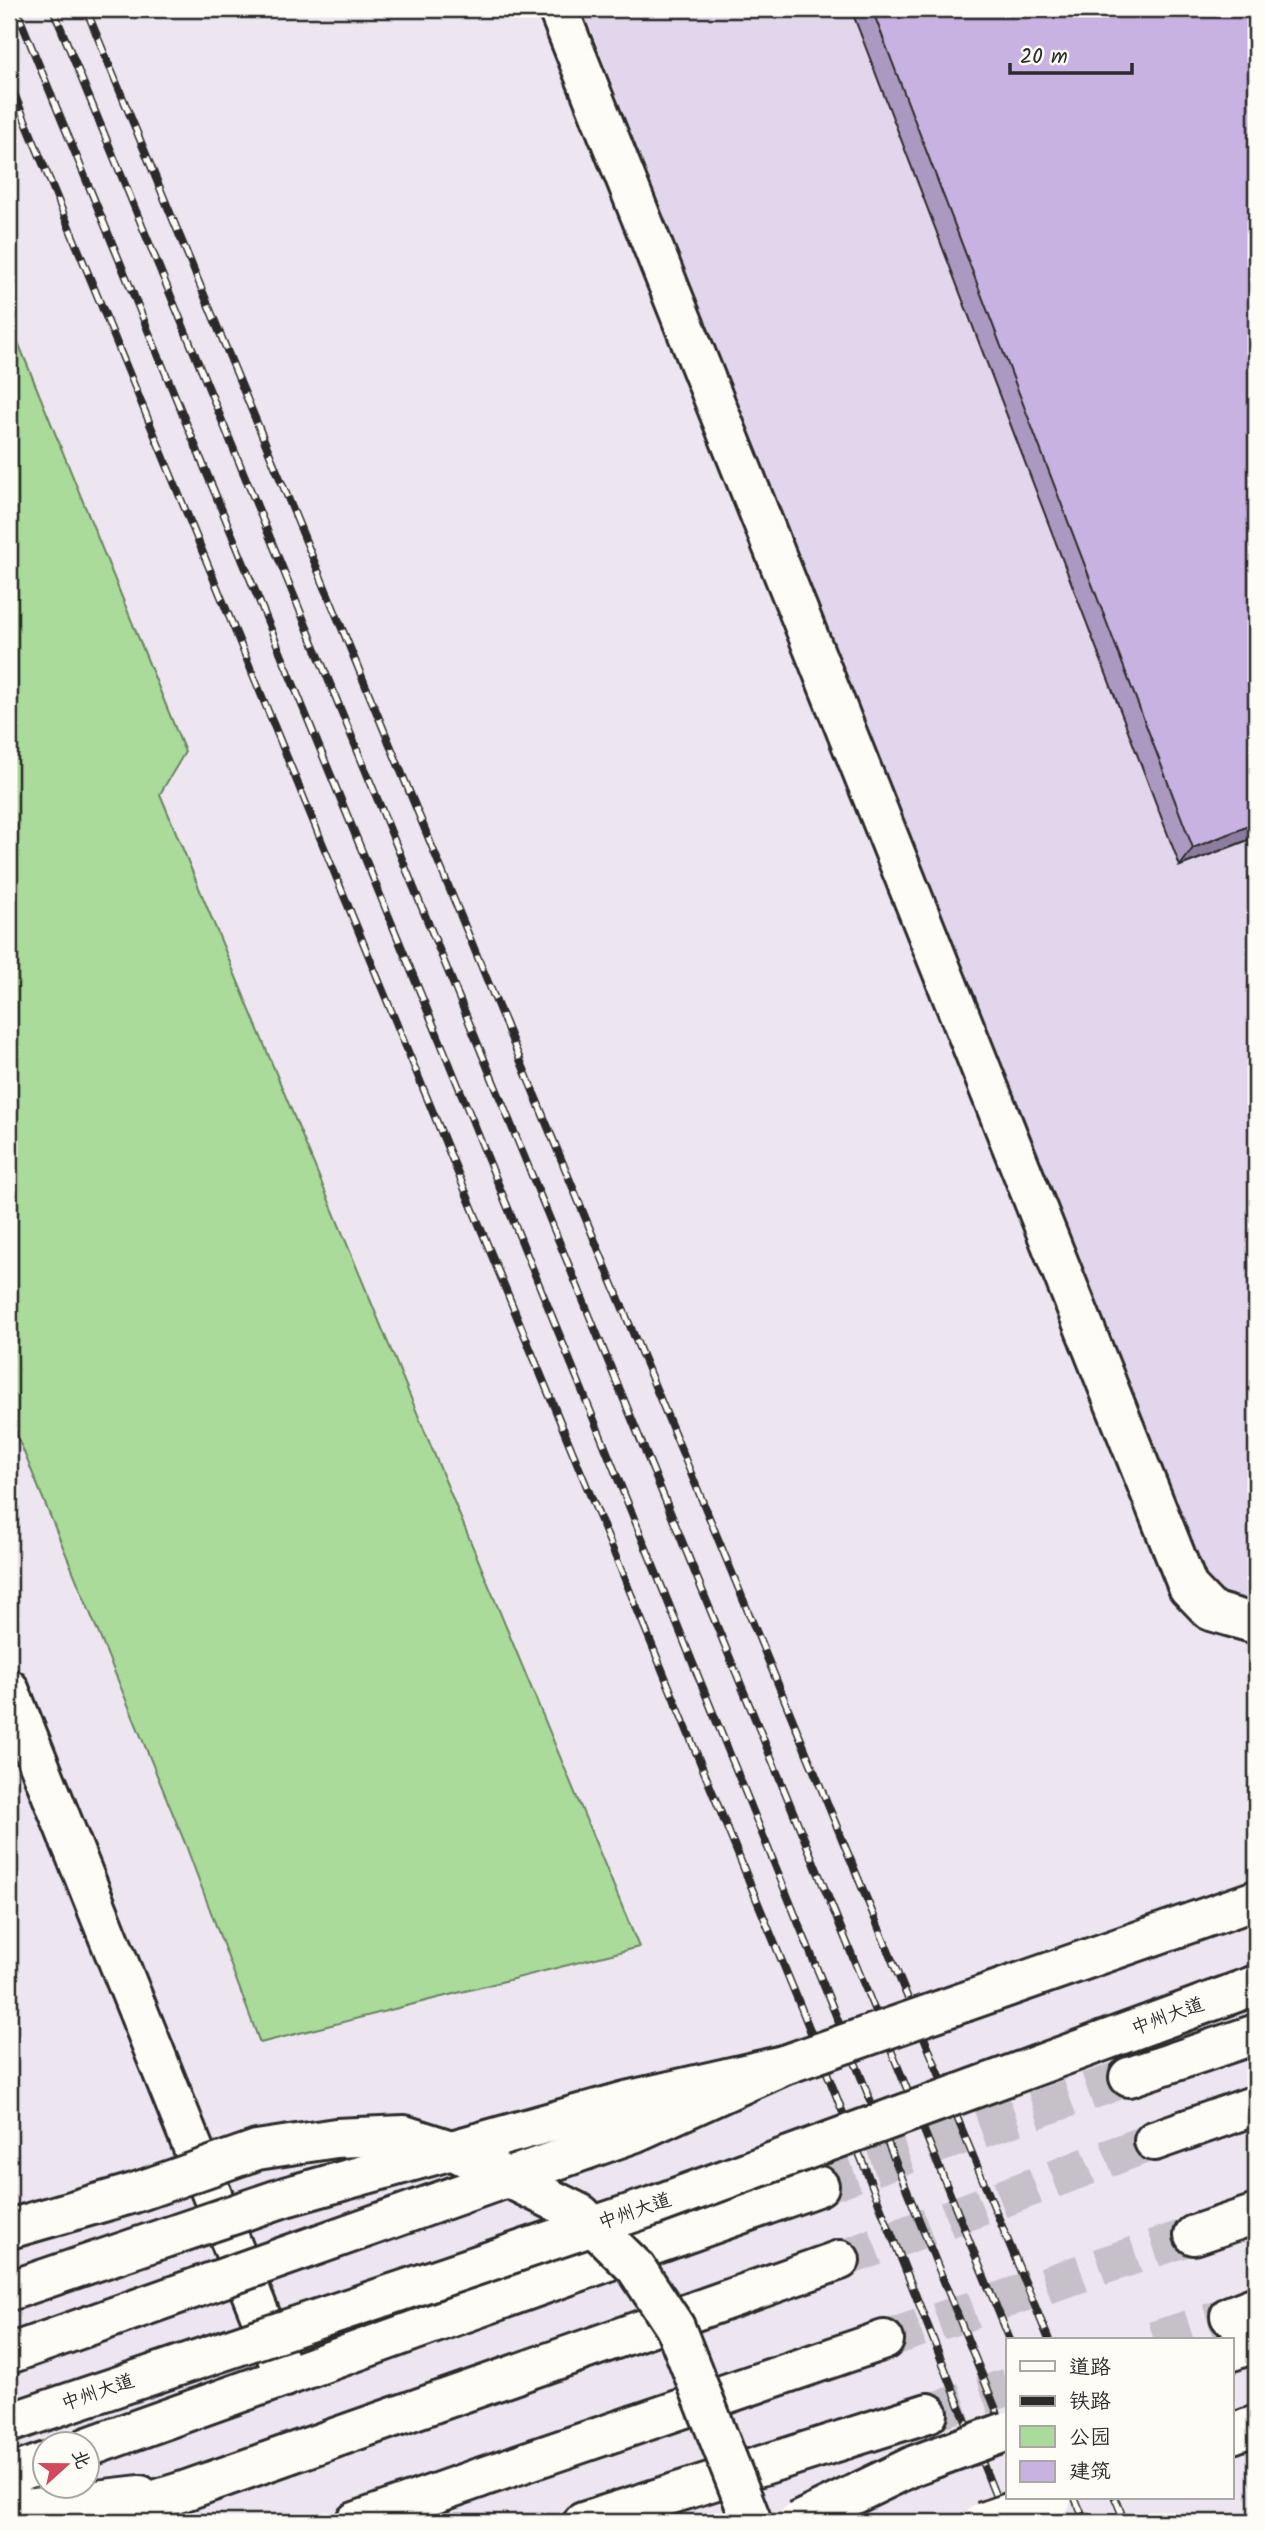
<svg xmlns="http://www.w3.org/2000/svg" width="1265" height="2531" viewBox="0 0 1265 2531" font-family="Kalam,'LXGW WenKai TC',sans-serif">
<style>
.built{fill:#e2d6ec}
.green{fill:#aadb9b;stroke:#6a8363;stroke-width:2}
.lines{fill:none;stroke-linecap:round;stroke-linejoin:round}
.tertiary-tunnel{stroke:#c6c1c9;stroke-width:38;stroke-dasharray:38 19;stroke-linecap:butt}
.trunk-tunnel{stroke:#c6c1c9;stroke-width:38;stroke-dasharray:38 19;stroke-linecap:butt}
.minor-casing{stroke:#2b2b2b;stroke-width:44}
.tertiary-casing{stroke:#2b2b2b;stroke-width:44}
.trunk-casing{stroke:#2b2b2b;stroke-width:44}
.motorway-casing{stroke:#2b2b2b;stroke-width:44}
.minor{stroke:#fdfcf7;stroke-width:38}
.tertiary{stroke:#fdfcf7;stroke-width:38}
.trunk{stroke:#fdfcf7;stroke-width:38}
.motorway{stroke:#fdfcf7;stroke-width:38}
.rail-casing{stroke:#2b2b2b;stroke-width:8}
.rail{stroke:#fdfcf7;stroke-width:5;stroke-dasharray:16;stroke-linecap:butt}
.tertiary-bridge-casing{stroke:#2b2b2b;stroke-width:44;stroke-linecap:butt}
.trunk-bridge-casing{stroke:#2b2b2b;stroke-width:44;stroke-linecap:butt}
.motorway-bridge-casing{stroke:#2b2b2b;stroke-width:44;stroke-linecap:butt}
.tertiary-bridge{stroke:#fdfcf7;stroke-width:38}
.trunk-bridge{stroke:#fdfcf7;stroke-width:38}
.motorway-bridge{stroke:#fdfcf7;stroke-width:38}
.wall{fill:#ac99c2;stroke:#2b2b2b;stroke-width:2}
.shaded-wall{fill:#8c7d9e;stroke:#2b2b2b;stroke-width:2}
.building{fill:#c8b2e1;stroke:#2b2b2b;stroke-width:2}
.labels{text-anchor:middle;dominant-baseline:central;stroke-width:5;stroke-linejoin:round;paint-order:stroke}
.street-label{font-size:19px;fill:#2b2b2b;stroke:#fdfcf7}
</style>
<rect width="100%" height="100%" fill="#ede6f0"/>
<filter id="ink" filterUnits="userSpaceOnUse"><feTurbulence type="fractalNoise" baseFrequency=".0143" numOctaves="2"/><feDisplacementMap in="SourceGraphic" scale="14" xChannelSelector="R" yChannelSelector="G"/><feConvolveMatrix kernelMatrix="1 2 1 2 8 2 1 2 1" color-interpolation-filters="sRGB"/></filter>
<g filter="url(#ink)">
<path class="built" d="M 583,9 L 1256,9 L 1256,1600 L 1226,1595 L 1202,1580 Z"/>
<path class="green" d="M 9,320 L 185,752 L 160,794 L 639,1947 L 260,2043 L 185,1843 L 9,1416 Z"/>
<g class="lines">
<path class="tertiary-tunnel" d="M 819,2186 L 1129,2077
M 1154,2340 L 1230,2316
M 928,2413 L 1008,2387"/>
<path class="trunk-tunnel" d="M 840,2260 L 1154,2141
M 884,2340 L 1194,2235"/>
<defs>
<path id="minor" d="M 558,9 L 1188,1587 L 1211,1611 L 1256,1624
M 9,1689 L 285,2377"/>
<path id="tertiary" d="M 1129,2077 L 1256,2034
M 1230,2316 L 1256,2306
M 88,2447 L 819,2186
M 9,2475 L 46,2462
M 9,2510 L 140,2495
M 583,2522 L 928,2413"/>
<path id="trunk" d="M 1154,2141 L 1256,2105
M 1194,2235 L 1256,2214
M 1232,2351 L 1256,2342
M 1232,2434 L 1256,2425
M 479,2478 L 884,2340
M 85,2522 L 184,2491 L 840,2260"/>
<path id="motorway" d="M 355,2522 L 479,2478"/>
</defs>
<use href="#minor" class="minor-casing"/>
<use href="#tertiary" class="tertiary-casing"/>
<use href="#trunk" class="trunk-casing"/>
<use href="#motorway" class="motorway-casing"/>
<use href="#minor" class="minor"/>
<use href="#tertiary" class="tertiary"/>
<use href="#trunk" class="trunk"/>
<use href="#motorway" class="motorway"/>
<defs>
<path id="rail" d="M 16,9 L 447,1058 L 1008,2439
M 53,9 L 1010,2340
M 86,9 L 1049,2340
M 9,81 L 802,2010 L 1006,2522
M 1032,2498 L 1042,2522
M 1075,2498 L 1085,2522
M 1115,2498 L 1125,2522"/>
</defs>
<use href="#rail" class="rail-casing"/>
<use href="#rail" class="rail"/>
<defs>
<path id="tertiary-bridge" d="M 9,2229 L 134,2193 L 257,2150 L 336,2138 L 404,2135 L 454,2151 L 581,2214 L 636,2268 L 675,2327 L 752,2522"/>
<path id="trunk-bridge" d="M 9,2354 L 636,2132 L 784,2065 L 1256,1900
M 9,2423 L 653,2206 L 1256,1985
M 797,2522 L 915,2465 L 1008,2431
M 983,2522 L 1052,2498"/>
<path id="motorway-bridge" d="M 9,2291 L 285,2197 L 626,2101 L 784,2065"/>
</defs>
<use href="#tertiary-bridge" class="tertiary-bridge-casing"/>
<use href="#trunk-bridge" class="trunk-bridge-casing"/>
<use href="#motorway-bridge" class="motorway-bridge-casing"/>
<use href="#tertiary-bridge" class="tertiary-bridge"/>
<use href="#trunk-bridge" class="trunk-bridge"/>
<use href="#motorway-bridge" class="motorway-bridge"/>
</g>
<path class="wall" d="M 851,9 L 1256,9 L 1256,837 L 1180,866 Z"/>
<path class="shaded-wall" d="M 1256,823 L 1256,837 L 1180,866 L 1193,848 Z"/>
<path class="building" d="M 872,9 L 1256,9 L 1256,823 L 1193,848 Z"/>
</g>
<g class="labels">
<g class="street-label">
<text transform="translate(1168 2017) rotate(-20)">中州大道</text>
<text transform="translate(635 2212) rotate(-19)">中州大道</text>
<text transform="translate(98 2393) rotate(-19)">中州大道</text>
</g>
</g>
<rect width="1265" height="2531" fill="none" stroke="#fdfcf7" stroke-width="35"/>
<rect x="18" y="18" width="1230" height="2496" fill="none" stroke="#2b2b2b" stroke-width="2.5" filter="url(#ink)"/>
<rect x="1006" y="2338" width="228" height="161" fill="#fdfcf7" stroke="#a9a8a5" stroke-width="2"/>
<rect x="1020" y="2361" width="35" height="10" fill="#fdfcf7" stroke="#a9a8a5" stroke-width="2"/>
<text x="1069" y="2374" font-size="21" fill="#2b2b2b">道路</text>
<rect x="1020" y="2396" width="35" height="10" fill="#2b2b2b" stroke="#a9a8a5" stroke-width="2"/>
<text x="1069" y="2408" font-size="21" fill="#2b2b2b">铁路</text>
<rect x="1020" y="2426" width="35" height="21" fill="#aadb9b" stroke="#a9a8a5" stroke-width="2"/>
<text x="1069" y="2444" font-size="21" fill="#2b2b2b">公园</text>
<rect x="1020" y="2461" width="35" height="21" fill="#c8b2e1" stroke="#a9a8a5" stroke-width="2"/>
<text x="1069" y="2478" font-size="21" fill="#2b2b2b">建筑</text>
<g transform="translate(66 2465) rotate(69)"><circle r="33" fill="#fdfcf7" stroke="#a9a8a5" stroke-width="2"/>
<path d="M0-5L12 26L0 18L-12 26Z" fill="#d1495b"/>
<text y="-10" font-size="19" font-weight="bold" text-anchor="middle" fill="#2b2b2b">北</text>
</g>
<path d="M1010 63v10h122v-10" fill="none" stroke="#2b2b2b" stroke-width="3.5"/>
<text x="1020" y="63" font-size="21" fill="#2b2b2b" stroke="#fdfcf7" stroke-width="5" paint-order="stroke">20 m</text>
</svg>
